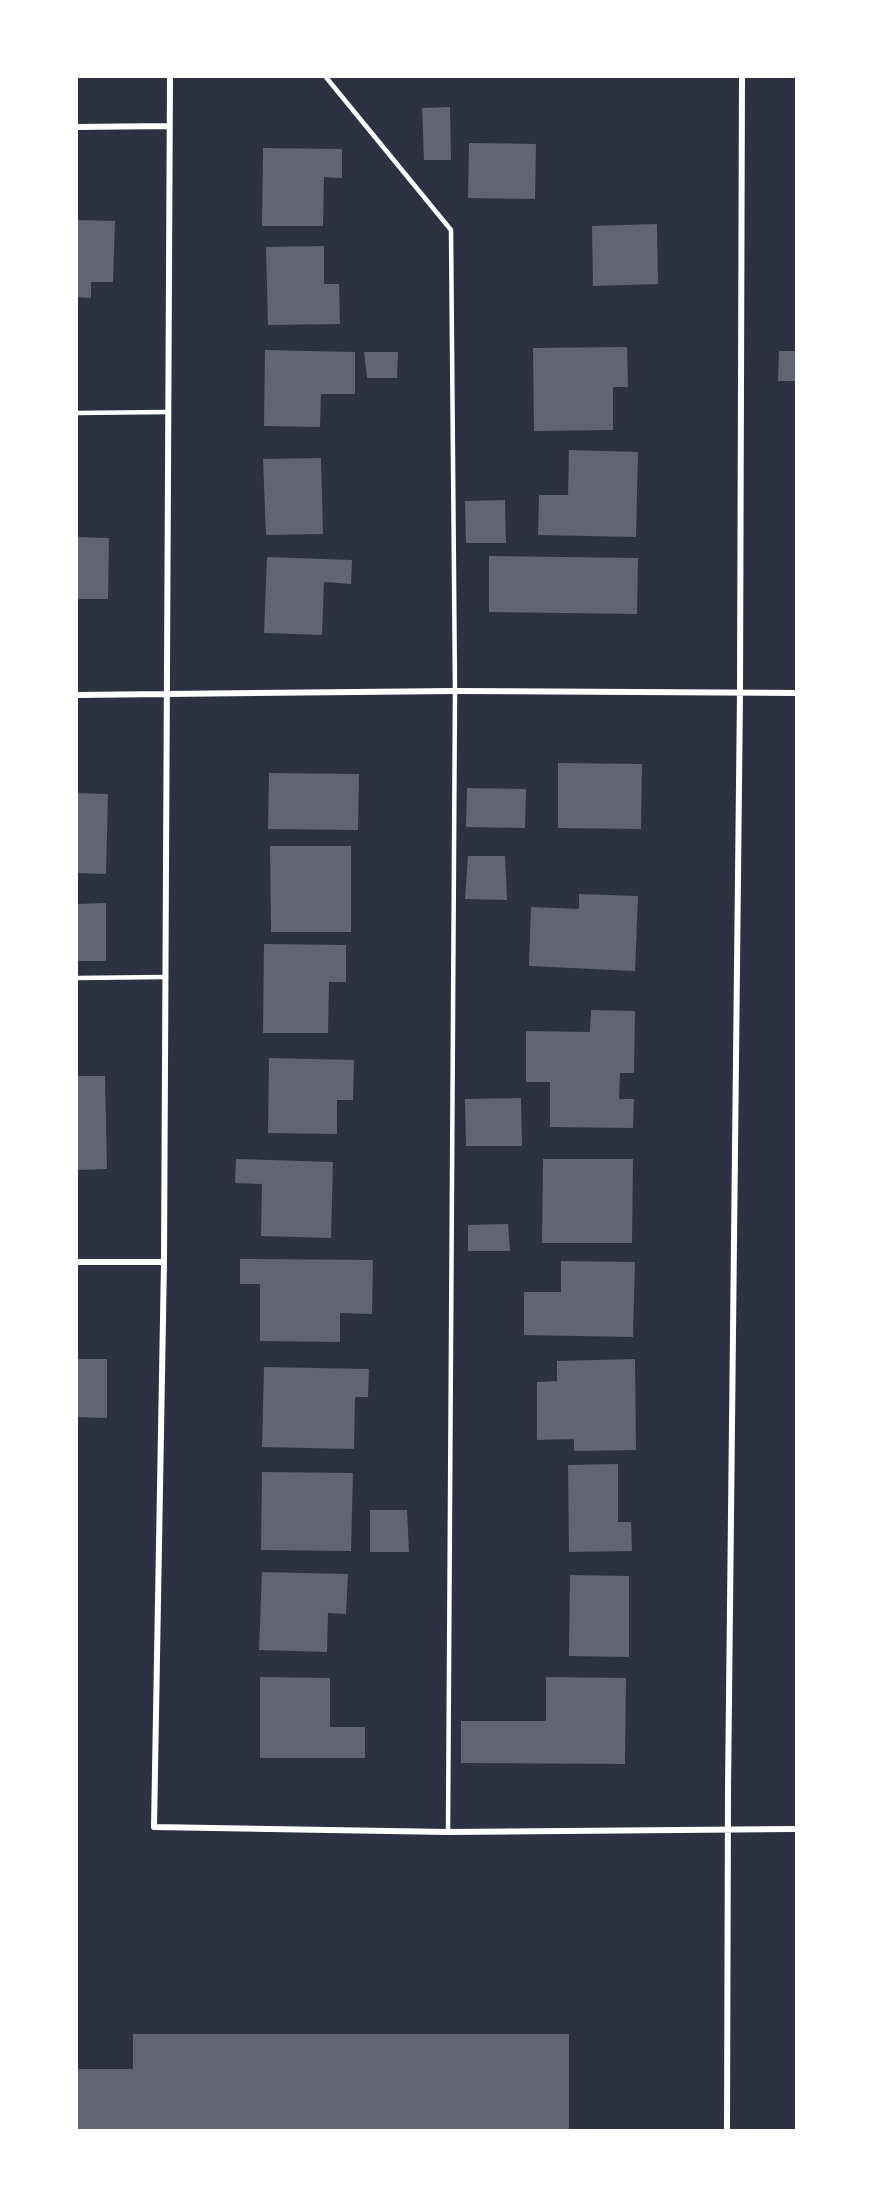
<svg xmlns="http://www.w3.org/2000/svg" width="873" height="2207" viewBox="0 0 873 2207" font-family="Mulish,sans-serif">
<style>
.building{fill:#626471}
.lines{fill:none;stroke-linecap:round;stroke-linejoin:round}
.service{stroke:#fff;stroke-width:4.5}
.minor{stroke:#fff;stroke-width:6}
</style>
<rect width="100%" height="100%" fill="#2d3142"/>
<path class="building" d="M 450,107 L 451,160 L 424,160 L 422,108 Z
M 469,143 L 536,144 L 535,199 L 468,198 Z
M 263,148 L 342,149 L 342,178 L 324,177 L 323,226 L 262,226 Z
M 76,220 L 115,221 L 113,282 L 91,282 L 91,298 L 76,297 Z
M 657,224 L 658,284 L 593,286 L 592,226 Z
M 324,246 L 324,284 L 339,284 L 340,324 L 268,325 L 266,247 Z
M 627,347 L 628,387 L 613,387 L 613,430 L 534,431 L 533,348 Z
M 265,350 L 355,352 L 355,394 L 321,394 L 320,427 L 264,426 Z
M 779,351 L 796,351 L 796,381 L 778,381 Z
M 364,352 L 398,352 L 397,378 L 367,378 Z
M 569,450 L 638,452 L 636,537 L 538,535 L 539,495 L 568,495 Z
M 321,458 L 323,534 L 266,535 L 263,459 Z
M 505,500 L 506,543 L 466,543 L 465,501 Z
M 76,537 L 109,538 L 108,599 L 76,599 Z
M 489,556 L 638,558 L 637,614 L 489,612 Z
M 267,557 L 352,560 L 351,584 L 324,582 L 322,635 L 264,633 Z
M 558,763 L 642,764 L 641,829 L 558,828 Z
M 269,773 L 359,774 L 358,830 L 268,829 Z
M 467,788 L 526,789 L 525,828 L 466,827 Z
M 76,793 L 108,794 L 106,874 L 76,873 Z
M 270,846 L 351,846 L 351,932 L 271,932 Z
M 468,856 L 505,856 L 507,900 L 465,899 Z
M 579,894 L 638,896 L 635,971 L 529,966 L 531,907 L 579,909 Z
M 106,903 L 106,961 L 76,961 L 76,904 Z
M 264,944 L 346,945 L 346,982 L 329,982 L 328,1033 L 263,1033 Z
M 591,1010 L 635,1011 L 634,1073 L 620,1073 L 619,1099 L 634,1099 L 633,1128 L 550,1127 L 550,1082 L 526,1082 L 526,1031 L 590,1032 Z
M 269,1058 L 354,1060 L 353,1100 L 337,1100 L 337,1134 L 268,1133 Z
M 76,1076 L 105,1076 L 107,1169 L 76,1170 Z
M 521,1098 L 522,1146 L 466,1146 L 465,1099 Z
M 236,1159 L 333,1162 L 331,1238 L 261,1236 L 262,1184 L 235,1183 Z
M 543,1159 L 633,1159 L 632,1243 L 542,1243 Z
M 508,1224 L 510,1251 L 468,1251 L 468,1225 Z
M 240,1259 L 373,1260 L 372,1314 L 340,1313 L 340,1342 L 260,1341 L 260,1284 L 240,1284 Z
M 561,1261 L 635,1262 L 633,1337 L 524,1335 L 524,1292 L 561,1292 Z
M 76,1359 L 107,1359 L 107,1418 L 76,1417 Z
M 635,1359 L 636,1450 L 574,1451 L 574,1439 L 537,1440 L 537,1382 L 557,1381 L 557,1361 Z
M 264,1367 L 369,1369 L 368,1397 L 355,1397 L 354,1449 L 262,1447 Z
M 618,1464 L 618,1522 L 631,1522 L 632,1551 L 569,1552 L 568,1465 Z
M 262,1472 L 353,1473 L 351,1551 L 261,1550 Z
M 370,1510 L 407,1510 L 409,1552 L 370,1552 Z
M 262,1572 L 348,1574 L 346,1614 L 328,1613 L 327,1652 L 259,1650 Z
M 570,1575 L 629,1576 L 629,1657 L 569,1656 Z
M 260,1677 L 330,1678 L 330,1727 L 365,1727 L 365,1758 L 260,1758 Z
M 546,1677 L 626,1678 L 625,1764 L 461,1763 L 461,1721 L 546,1721 Z
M 133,2034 L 569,2034 L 569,2130 L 76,2130 L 76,2069 L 133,2069 Z"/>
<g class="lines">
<path class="service" d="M 325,76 L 451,230 L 455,691 L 448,1832
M 76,413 L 168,412
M 76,978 L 166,977"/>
<path class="minor" d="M 170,76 L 164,1262 L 154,1827 L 448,1832 L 796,1829
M 76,127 L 169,126
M 76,695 L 455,691 L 796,693
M 76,1262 L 164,1262
M 727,2130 L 728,1790 L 740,693 L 742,76"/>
</g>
<rect width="873" height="2207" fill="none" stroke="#ffffff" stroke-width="156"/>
</svg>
